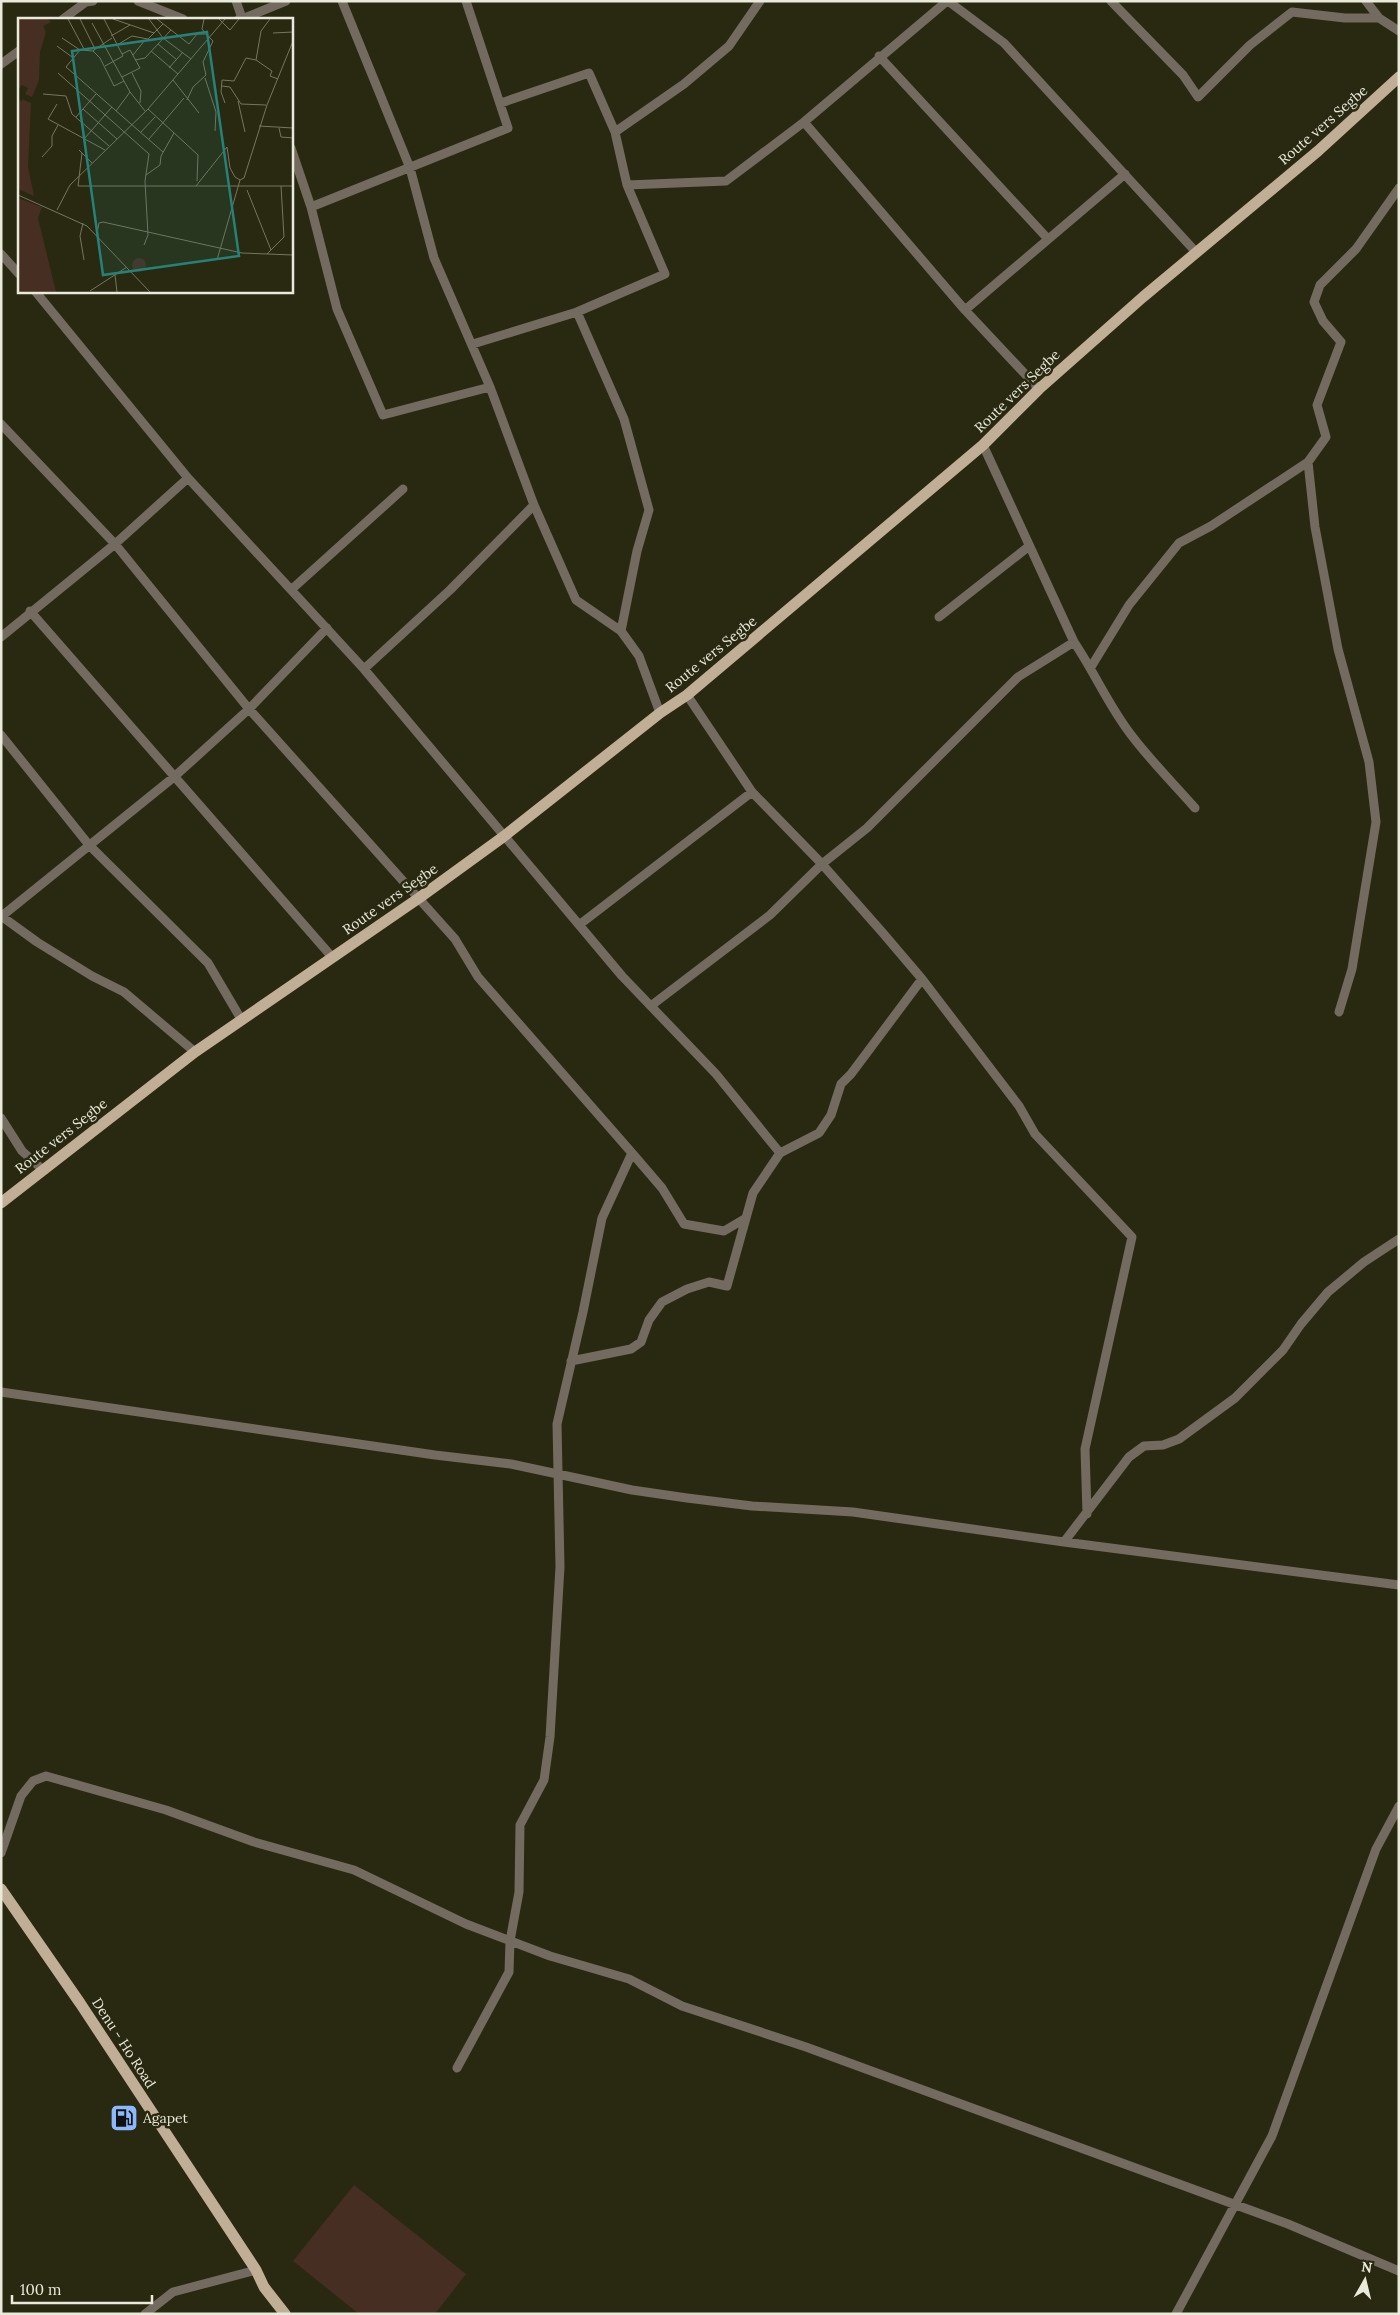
<svg xmlns="http://www.w3.org/2000/svg" width="1400" height="2315" viewBox="0 0 1400 2315" font-family="Lora,serif">
<style>
.green{fill:#462e22}
.lines{fill:none;stroke-linecap:round;stroke-linejoin:round}
.minor{stroke:#736b5f;stroke-width:9}
.major{stroke:#c0ae96;stroke-width:11}
.labels{text-anchor:middle;dominant-baseline:central;stroke-width:5;stroke-linejoin:round;paint-order:stroke}
.street-label{font-size:14px;fill:#eaeadb;stroke:#292810}
.poi-label{font-size:14px;fill:#eaeadb;stroke:#292810;text-anchor:start}
.inset-road{fill:none;stroke:#767661;stroke-width:1}
.view{fill:#258279;fill-opacity:0.15;stroke:#258279;stroke-width:2.5}
.inset-edge{fill:none;stroke:#eaeadb;stroke-width:2.5}
</style>
<rect width="100%" height="100%" fill="#292810"/>
<path class="green" d="M 354,2185 L 466,2274 L 435,2314 L 359,2314 L 293,2261 Z"/>
<g class="lines">
<path class="minor" d="M 138,1 L 183,19
M 236,1 L 242,18 L 239,19
M 342,1 L 410,168 L 434,258 L 490,387 L 534,505 L 576,600 L 621,631 L 639,656 L 660,713
M 948,1 L 1004,43 L 1195,251
M 1111,1 L 1183,75 L 1198,97 L 1250,45 L 1292,12 L 1345,18 L 1379,18 L 1399,31
M 1366,1 L 1379,18
M 63,19 L 86,2 L 93,1
M 242,19 L 286,1
M 879,56 L 1048,239
M 1,64 L 19,51
M 804,122 L 965,310 L 1039,389
M 615,132 L 684,84 L 729,46 L 760,1
M 291,148 L 311,207 L 337,309 L 383,415 L 490,387
M 627,185 L 726,181 L 804,122 L 947,1
M 311,207 L 508,128 L 466,1
M 1,254 L 19,274
M 35,291 L 188,478 L 364,669 L 622,976 L 716,1074 L 780,1153
M 965,310 L 1125,174
M 577,312 L 624,419 L 649,510 L 637,551 L 621,631
M 473,344 L 577,312 L 665,274 L 627,185 L 615,132 L 589,73 L 501,103
M 1,424 L 115,544 L 249,709 L 455,939 L 478,977 L 632,1153 L 602,1218 L 583,1312 L 557,1424 L 560,1567 L 550,1737 L 544,1780 L 520,1825 L 519,1892 L 510,1941 L 509,1972 L 457,2068
M 983,445 L 1074,642 C 1095,673 1109,707 1132,736 C 1151,761 1174,784 1195,808
M 1308,462 L 1315,527 L 1338,649 L 1369,762 L 1376,822 L 1352,969 L 1339,1012
M 292,589 L 403,489
M 30,611 L 332,957
M 939,617 L 1028,547
M 1,637 L 115,544 L 188,478
M 1091,667 L 1129,605 L 1179,543 L 1211,526 L 1308,462 L 1326,437 L 1317,405 L 1341,342 L 1323,321 L 1314,302 L 1320,285 L 1356,249 L 1399,188
M 364,669 L 450,590 L 534,505
M 687,695 L 752,792 L 822,864 L 882,932 L 922,979 L 1019,1106 L 1035,1134 L 1132,1237 L 1085,1449 L 1087,1514
M 1,735 L 89,845 L 208,963 L 241,1019
M 1,916 L 37,942 L 92,976 L 124,992 L 195,1052
M 2,916 L 174,777 L 249,709 L 327,628
M 579,925 L 752,792
M 652,1005 L 770,915 L 822,864 L 867,828 L 1018,677 L 1074,642
M 1,1118 L 22,1151 L 42,1169
M 632,1153 L 662,1188 L 684,1224 L 724,1231 L 746,1218
M 571,1361 L 631,1349 L 641,1342 L 649,1320 L 662,1302 L 687,1289 L 709,1282 L 727,1286 L 753,1193 L 780,1153 L 819,1133 L 831,1115 L 841,1084 L 851,1074 L 922,979
M 1,1392 L 435,1455 L 511,1464 L 632,1490 L 687,1498 L 752,1506 L 853,1512 L 1064,1542 L 1399,1585
M 1064,1542 L 1129,1457 L 1144,1446 L 1163,1445 L 1179,1439 L 1235,1398 L 1283,1350 L 1301,1324 L 1328,1292 L 1364,1262 L 1399,1239
M 1,1853 L 21,1796 L 33,1781 L 46,1776 L 166,1810 L 254,1842 L 354,1870 L 466,1924 L 550,1956 L 629,1979 L 682,2006 L 806,2047 L 1288,2224 L 1399,2271
M 145,2314 L 173,2292 L 256,2270
M 1176,2314 L 1272,2136 L 1376,1849 L 1399,1806"/>
<path class="major" d="M 1,1203 L 195,1052 L 419,898 L 503,837 L 660,713 L 687,695 L 983,445 L 1039,389 L 1143,297 L 1318,151 L 1399,77
M 1,1889 L 80,2003 L 256,2270 L 264,2287 L 285,2314"/>
</g>
<defs>
<symbol id="fuel-square" viewBox="-11 -11 22 22"><rect x="-9" y="-9" width="18" height="18" rx="4" fill="#8cb9fc" stroke="#292810"/><path d="M-5.5-6h7V0h2V4h1.3V-2.5L3-4.5l.8-.8L6-3V5H2.5V1h-1V6h-7ZM-4.2-4.7v3.2H.2V-4.7Z" fill="#111"/></symbol>
</defs>
<g fill-rule="evenodd">
<use href="#fuel-square" x="108" y="2102" width="32" height="32"/>
</g>
<g class="labels">
<g class="street-label">
<text transform="translate(1323 125) rotate(-41)">Route vers Segbe</text>
<text transform="translate(1017 391) rotate(-44)">Route vers Segbe</text>
<text transform="translate(711 654) rotate(-39)">Route vers Segbe</text>
<text transform="translate(390 899) rotate(-35)">Route vers Segbe</text>
<text transform="translate(61 1136) rotate(-38)">Route vers Segbe</text>
<text transform="translate(124 2043) rotate(57)">Denu - Ho Road</text>
</g>
<g class="poi-label">
<text x="143" y="2118">Agapet</text>
</g>
</g>
<g transform="translate(18 18)">
<rect width="275" height="275" fill="#292810"/>
<path d="M 0,1 L 30,1 L 33,4 L 25,8 L 28,14 L 22,34 L 21,62 L 14,79 L 7,76 L 10,70 L 4,67 L 0,72 ZM 0,80 L 3,84 L 4,81 L 13,85 L 10,149 L 16,178 L 0,171 ZM 0,180 L 24,189 L 20,200 L 38,274 L 0,274 ZM114 247a7 7 0 1 1 14 0a7 7 0 1 1-14 0Z" fill="#462e22"/>
<path class="inset-road" d="M 50,1 L 66,31M 62,1 L 77,31 L 75,33M 86,1 L 105,38 L 87,48M 95,1 L 136,15M 131,1 L 145,20 L 173,41M 139,1 L 171,26 L 179,16 L 188,16 L 195,23 L 185,44 L 188,57 L 175,69 L 169,82M 186,1 L 184,11 L 187,15M 201,1 L 212,12 L 221,1M 252,1 L 243,13 L 238,42 L 254,53 L 252,58 L 260,61M 74,5 L 112,74 L 127,93M 255,15 L 275,14M 93,18 L 112,7M 44,20 L 62,32M 140,26 L 159,42M 99,27 L 114,18 L 130,21 L 145,6M 39,28 L 54,39M 76,32 L 94,20M 133,33 L 160,56M 104,36 L 112,32 L 122,50 L 104,59M 115,37 L 127,22M 117,42 L 127,40 L 153,12M 151,50 L 165,34M 40,55 L 131,136 L 127,163 L 130,217 L 126,227M 114,55 L 123,73 L 122,85M 187,60 L 198,94 L 197,113M 155,62 L 181,95M 106,63 L 96,68 L 82,40 L 75,33 L 62,32 L 48,49 L 145,134M 204,68 L 212,69 L 223,86 L 248,87M 25,76 L 48,78 L 54,96 L 91,128M 220,83 L 227,114M 207,85 L 203,74 L 204,62 L 216,63 L 228,40 L 238,42M 39,86 L 30,101 L 87,132M 65,91 L 99,121M 130,91 L 180,137 L 179,163M 98,93 L 112,74M 58,99 L 78,76M 241,108 L 275,110M 261,110 L 263,119 L 275,120M 123,114 L 137,99M 66,121 L 94,89M 131,121 L 166,80M 61,132 L 74,145M 64,135 L 60,168 L 275,168M 24,139 L 34,128 L 34,118 L 40,107M 128,157 L 142,147 L 143,138 L 156,115M 178,168 L 209,129 L 212,150 L 217,159 L 222,162 L 226,160 L 249,87 L 275,23M 229,172 L 253,232M 0,177 L 69,208 L 132,274M 39,192 L 52,167 L 130,91 L 207,1M 65,205 L 62,218 L 66,242M 79,215 L 81,205 L 85,204 L 224,235 L 275,237M 249,236 L 266,219 L 263,168M 199,242 L 222,162M 97,257 L 99,274M 72,273 L 109,249"/>
<path class="view" d="M 189,14 L 221,238 L 85,257 L 54,33 Z"/>
<rect width="275" height="275" class="inset-edge"/>
</g>
<rect width="1400" height="2315" fill="none" stroke="#eaeadb" stroke-width="5"/>
<g transform="translate(1365 2280) rotate(8)" stroke="#292810" stroke-width="4" paint-order="stroke">
<path d="M0-4L9 19L0 12L-9 19Z" fill="#eaeadb"/>
<text y="-8" font-size="14" font-weight="bold" text-anchor="middle" fill="#eaeadb">N</text>
</g>
<path d="M12 2295v8h140v-8" fill="none" stroke="#eaeadb" stroke-width="2.5"/>
<text x="20" y="2295" font-size="15" fill="#eaeadb" stroke="#292810" stroke-width="4" paint-order="stroke">100 m</text>
</svg>
